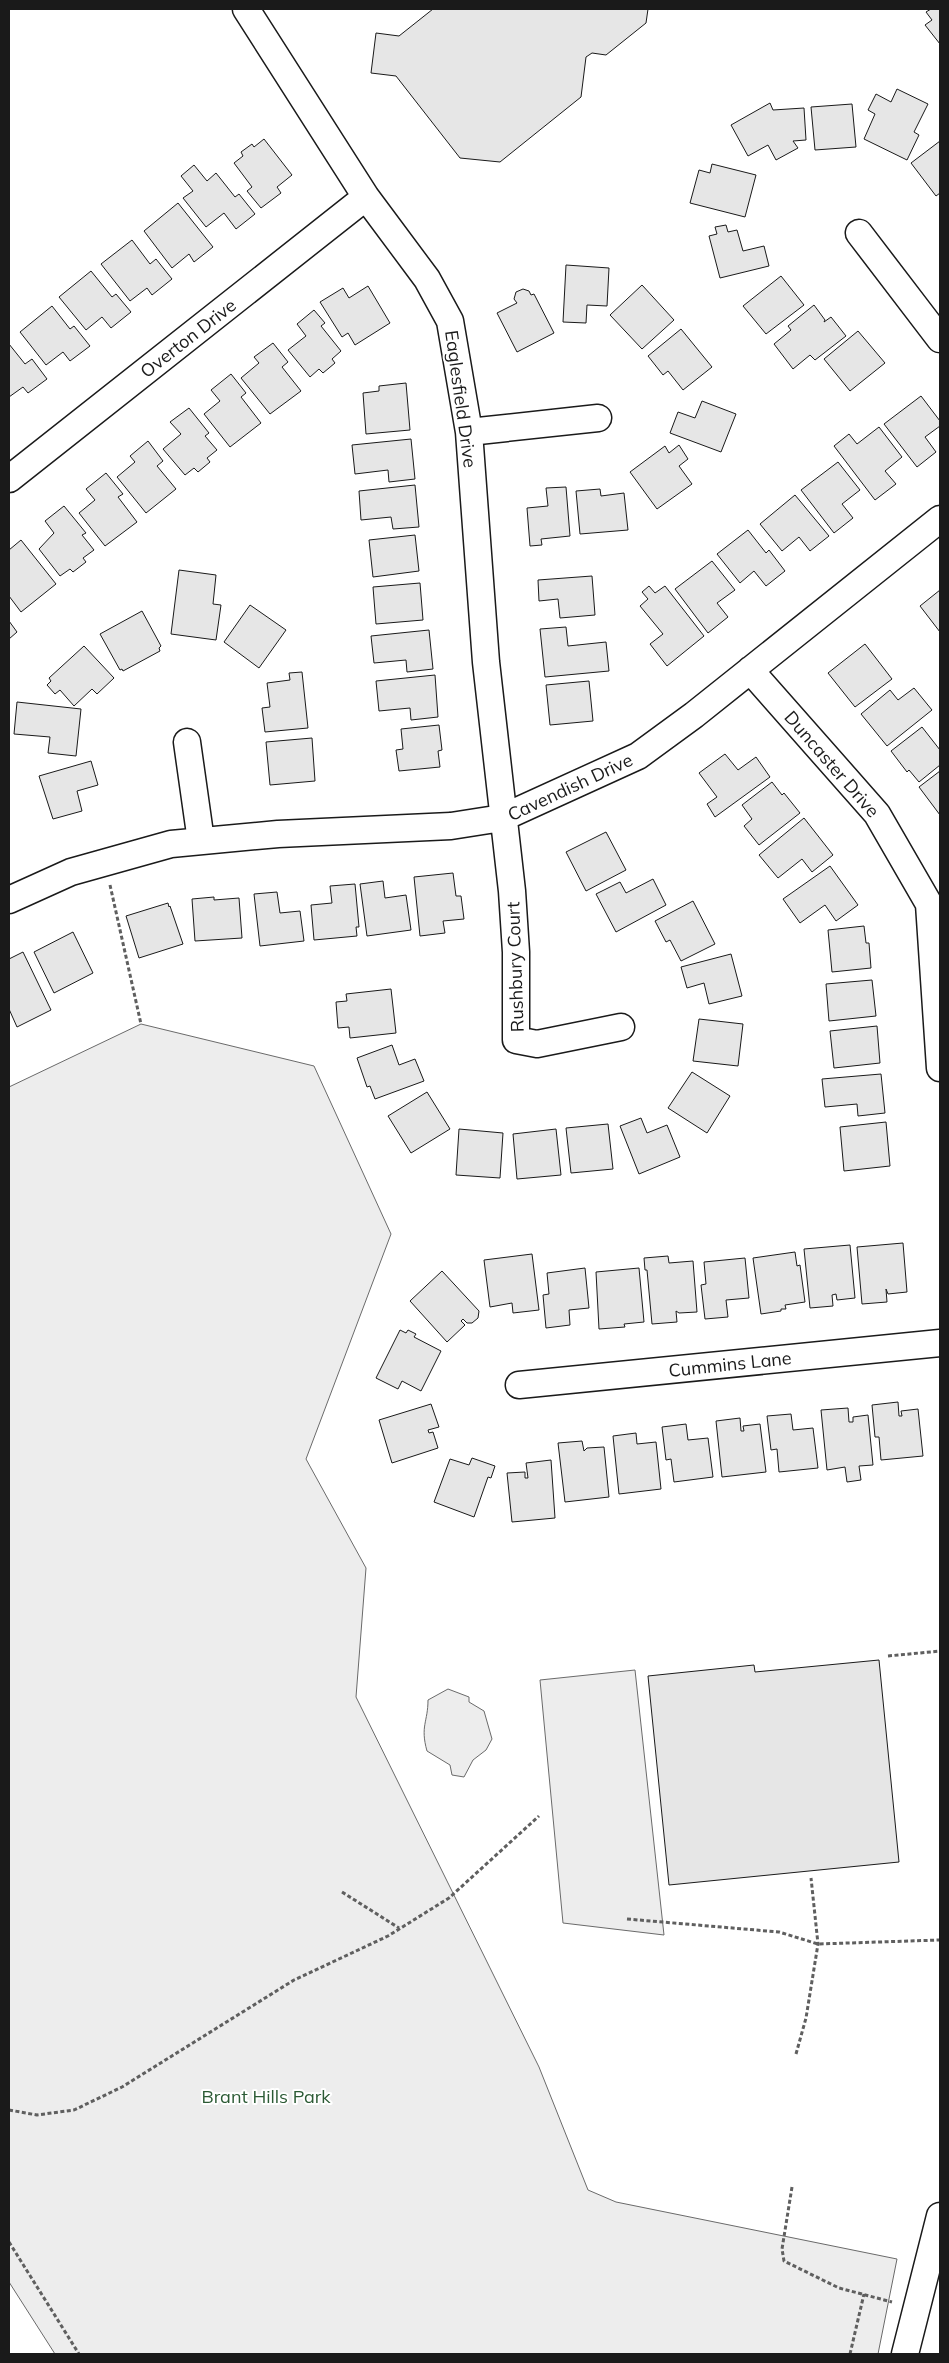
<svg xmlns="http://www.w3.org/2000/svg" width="949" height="2363" viewBox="0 0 949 2363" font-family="Mulish,sans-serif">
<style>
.green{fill:#ededed;stroke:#6a6a6a}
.building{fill:#e6e6e6;stroke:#1a1a1a}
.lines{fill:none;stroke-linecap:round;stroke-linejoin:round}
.minor-casing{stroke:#1a1a1a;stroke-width:29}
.path{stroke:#5f5f5f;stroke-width:3;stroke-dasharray:4 2.5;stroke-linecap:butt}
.minor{stroke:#fff;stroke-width:26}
.labels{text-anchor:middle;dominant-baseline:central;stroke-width:4;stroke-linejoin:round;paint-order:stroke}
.street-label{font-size:18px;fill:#1a1a1a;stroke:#fff}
.park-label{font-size:18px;fill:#2b5a34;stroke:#fff}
</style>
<rect width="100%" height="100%" fill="#fff"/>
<path class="green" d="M 141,1024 L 314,1066 L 391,1234 L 306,1459 L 366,1568 L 356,1697 L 539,2067 L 588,2190 L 616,2202 L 897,2259 L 878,2354 L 55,2354 L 9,2282 L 9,1087 Z
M 635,1670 L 664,1935 L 563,1923 L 540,1680 Z
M 448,1689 L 469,1697 L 469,1702 L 484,1711 L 492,1739 L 486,1750 L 473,1760 L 464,1777 L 452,1775 L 450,1765 L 427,1751 C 420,1726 428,1722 428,1700 Z"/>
<path class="building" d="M 433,9 L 648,9 L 646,23 L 606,55 L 592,53 L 586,57 L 581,97 L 500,162 L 460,158 L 396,76 L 371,73 L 376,33 L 399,36 Z
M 931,9 L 940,9 L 940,44 L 925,25 L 932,20 L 926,12 Z
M 897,89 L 928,104 L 914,132 L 919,135 L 907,160 L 864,139 L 875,114 L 868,110 L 876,94 L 891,102 Z
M 770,103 L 773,110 L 804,108 L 806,140 L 793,141 L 798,148 L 776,160 L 768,145 L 748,156 L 731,125 Z
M 852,104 L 856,147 L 815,150 L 811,107 Z
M 264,139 L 292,175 L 277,187 L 281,193 L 261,208 L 247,191 L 252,187 L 234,163 L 243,156 L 241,152 L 252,144 L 254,147 Z
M 940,141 L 940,193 L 936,196 L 911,163 Z
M 712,164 L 756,175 L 745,217 L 690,203 L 699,170 L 710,173 Z
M 194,165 L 207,181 L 216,173 L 235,197 L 239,194 L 255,214 L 236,229 L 224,213 L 206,227 L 183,198 L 193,191 L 181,176 Z
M 178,203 L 213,247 L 194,262 L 189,254 L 172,268 L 144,231 Z
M 726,225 L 728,232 L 737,230 L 743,251 L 764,246 L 769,266 L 720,278 L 709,236 L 717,234 L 715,227 Z
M 132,240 L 150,264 L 156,259 L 172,279 L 152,295 L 147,288 L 130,301 L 101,264 Z
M 566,265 L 609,268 L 607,306 L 587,305 L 586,323 L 563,322 Z
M 91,271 L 112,297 L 116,294 L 131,312 L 111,328 L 102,317 L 86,330 L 59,297 Z
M 781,276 L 804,305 L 766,334 L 743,306 Z
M 642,285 L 674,320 L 642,349 L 610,315 Z
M 368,286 L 390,323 L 355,345 L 348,333 L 342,337 L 320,302 L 343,288 L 349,298 Z
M 523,289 L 529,291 L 531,295 L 534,294 L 554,333 L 517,352 L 497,313 L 517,303 L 514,299 L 516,292 Z
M 814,305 L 825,320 L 824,322 L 831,317 L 846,336 L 815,360 L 810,355 L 793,369 L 774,344 L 791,330 L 788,326 Z
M 52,306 L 70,329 L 74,326 L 90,346 L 70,361 L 63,352 L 46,365 L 20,332 Z
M 314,310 L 325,323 L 321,326 L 341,351 L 332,359 L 335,363 L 323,373 L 319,369 L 310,377 L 288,350 L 306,336 L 297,324 Z
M 681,329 L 712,367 L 683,390 L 668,371 L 663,375 L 648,356 Z
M 858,331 L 885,363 L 850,391 L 824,359 Z
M 273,343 L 288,362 L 282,367 L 301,391 L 270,414 L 241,378 L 259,363 L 254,357 Z
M 9,344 L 25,364 L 32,359 L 47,379 L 28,393 L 23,387 L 9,397 Z
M 231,374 L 246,393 L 241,397 L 261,423 L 230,447 L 204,414 L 220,401 L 211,390 Z
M 406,383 L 410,430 L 366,434 L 363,393 L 379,391 L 379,386 Z
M 921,396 L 940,421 L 940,426 L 925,437 L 936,452 L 917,467 L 884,424 Z
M 702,401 L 736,414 L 721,452 L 670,433 L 678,412 L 695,418 Z
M 189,408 L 209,433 L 205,436 L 217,450 L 207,458 L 210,462 L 198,472 L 194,468 L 185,475 L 163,449 L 181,434 L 170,422 Z
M 879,427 L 902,457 L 885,471 L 896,484 L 875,500 L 834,446 L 849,434 L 857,444 Z
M 411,439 L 415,479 L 389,482 L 388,470 L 355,474 L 352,445 Z
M 148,441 L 163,461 L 157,466 L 176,489 L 146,513 L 117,477 L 135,462 L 130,456 Z
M 679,445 L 688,459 L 679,466 L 692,484 L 657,509 L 630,472 L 665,446 L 669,453 Z
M 838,462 L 860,490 L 842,504 L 853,518 L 834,533 L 801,490 Z
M 106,473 L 123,494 L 118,497 L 137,522 L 105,546 L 79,513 L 95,500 L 86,489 Z
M 415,485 L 419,527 L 393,529 L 391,517 L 361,520 L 359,491 Z
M 566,487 L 570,536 L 541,539 L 542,545 L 530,546 L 527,508 L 548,506 L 546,488 Z
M 600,489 L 601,496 L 624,493 L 628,530 L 580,534 L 576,491 Z
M 795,495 L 829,536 L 810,551 L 799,537 L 782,551 L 760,524 Z
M 64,506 L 86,533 L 82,535 L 94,550 L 83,558 L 86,562 L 73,572 L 70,569 L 60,576 L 39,549 L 54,533 L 45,521 Z
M 748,530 L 766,553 L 769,550 L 785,571 L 766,586 L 754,571 L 740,583 L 717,554 Z
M 415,535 L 419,571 L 373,577 L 369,540 Z
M 21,540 L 56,584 L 21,612 L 9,596 L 9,550 Z
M 712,561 L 735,590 L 717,603 L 728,617 L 708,633 L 675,589 Z
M 179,570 L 216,575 L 213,604 L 221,605 L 216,640 L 171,634 Z
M 592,576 L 595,615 L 560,618 L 558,599 L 539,601 L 538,580 Z
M 420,583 L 423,620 L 376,624 L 373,587 Z
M 649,586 L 655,593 L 665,586 L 704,636 L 667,666 L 650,644 L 663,634 L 640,606 L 648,599 L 642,592 Z
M 940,590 L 940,632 L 920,606 Z
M 250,605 L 286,630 L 259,668 L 224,642 Z
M 142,611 L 161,646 L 159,648 L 160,651 L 123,671 L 122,669 L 120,670 L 100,634 Z
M 9,621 L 17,632 L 9,639 Z
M 566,627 L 568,646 L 606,642 L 609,671 L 545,677 L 540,629 Z
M 429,630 L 433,669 L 407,672 L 406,660 L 374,663 L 371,636 Z
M 865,644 L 892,679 L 855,707 L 828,673 Z
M 84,646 L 114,678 L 97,694 L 92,689 L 74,706 L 60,690 L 55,694 L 47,685 L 51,681 L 49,678 Z
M 302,672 L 308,728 L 265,732 L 262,708 L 270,707 L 267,683 L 290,680 L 289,673 Z
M 435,675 L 438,717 L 411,720 L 410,708 L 379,711 L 376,681 Z
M 589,681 L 593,721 L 550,725 L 546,685 Z
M 914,688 L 932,710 L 887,746 L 861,714 L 890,690 L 898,700 Z
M 17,702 L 81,709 L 76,756 L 48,753 L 50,737 L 14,734 Z
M 439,725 L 442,750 L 438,751 L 440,767 L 399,771 L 396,750 L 403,749 L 401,729 Z
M 922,727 L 940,750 L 940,765 L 919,782 L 909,770 L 907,772 L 891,751 Z
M 312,738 L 315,781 L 270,785 L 266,742 Z
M 725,754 L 738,770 L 756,757 L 770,777 L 715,817 L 707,804 L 717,797 L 699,773 Z
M 91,761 L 98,785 L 77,791 L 82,811 L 53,819 L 39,776 Z
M 940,771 L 940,815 L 919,787 Z
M 772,782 L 782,795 L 784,793 L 800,813 L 759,845 L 744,826 L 752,819 L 742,805 Z
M 804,818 L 833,855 L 812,872 L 802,859 L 778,878 L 759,855 Z
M 606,832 L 626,870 L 586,891 L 566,852 Z
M 830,866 L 858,905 L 836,921 L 825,905 L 800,923 L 783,899 Z
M 453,873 L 456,896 L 461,896 L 464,919 L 443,921 L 445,933 L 420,936 L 414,877 Z
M 653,879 L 666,905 L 616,932 L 596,894 L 620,882 L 626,893 Z
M 383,881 L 385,898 L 406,895 L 411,930 L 367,936 L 360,884 Z
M 355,884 L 359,927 L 356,927 L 357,936 L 314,940 L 311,905 L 332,903 L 330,886 Z
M 277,892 L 280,913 L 300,911 L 304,941 L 260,946 L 254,894 Z
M 214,897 L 214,900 L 239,898 L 242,938 L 195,941 L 192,899 Z
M 693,901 L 715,944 L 681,961 L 670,940 L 666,942 L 655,921 Z
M 168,903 L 169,907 L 170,906 L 183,944 L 139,958 L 126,916 Z
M 864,926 L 866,943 L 869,943 L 871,968 L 832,972 L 828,930 Z
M 73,932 L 93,973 L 54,993 L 34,952 Z
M 23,952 L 51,1010 L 17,1027 L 9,1009 L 9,959 Z
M 731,954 L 742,996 L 709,1004 L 704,983 L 687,988 L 681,967 Z
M 872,980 L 876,1016 L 829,1021 L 826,984 Z
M 391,989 L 396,1033 L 350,1038 L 349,1027 L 338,1028 L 336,1002 L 347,1001 L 346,994 Z
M 699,1019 L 743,1024 L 738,1066 L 693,1061 Z
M 877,1026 L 880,1063 L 834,1068 L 830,1031 Z
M 392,1045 L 399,1065 L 415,1059 L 424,1081 L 375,1099 L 370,1086 L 367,1087 L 357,1058 Z
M 692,1072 L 730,1096 L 707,1133 L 668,1108 Z
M 881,1074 L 885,1113 L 858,1116 L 857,1104 L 825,1107 L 822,1079 Z
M 427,1092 L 450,1129 L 411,1153 L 388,1116 Z
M 641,1118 L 647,1133 L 667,1125 L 680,1157 L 639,1174 L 620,1126 Z
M 886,1122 L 890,1166 L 844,1171 L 840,1127 Z
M 608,1124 L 613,1169 L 571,1173 L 566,1128 Z
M 459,1129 L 503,1133 L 500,1178 L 456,1175 Z
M 556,1129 L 561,1175 L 517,1179 L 513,1134 Z
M 903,1243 L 907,1292 L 888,1294 L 886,1289 L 887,1302 L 862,1304 L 857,1247 Z
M 850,1245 L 855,1298 L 837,1300 L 836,1294 L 832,1295 L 833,1306 L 810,1308 L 804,1249 Z
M 795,1252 L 797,1266 L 800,1265 L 805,1302 L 785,1305 L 786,1309 L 781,1309 L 781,1311 L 761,1314 L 753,1258 Z
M 532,1254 L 539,1310 L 513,1313 L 512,1303 L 490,1307 L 484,1260 Z
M 668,1256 L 669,1263 L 693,1261 L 697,1312 L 679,1313 L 676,1311 L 677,1322 L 652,1324 L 647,1270 L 645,1270 L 644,1258 Z
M 745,1258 L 749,1298 L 726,1300 L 728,1317 L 705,1319 L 701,1285 L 706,1284 L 704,1262 Z
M 585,1268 L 589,1308 L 569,1310 L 570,1325 L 546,1328 L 543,1295 L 549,1294 L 547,1273 Z
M 639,1268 L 644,1322 L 624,1324 L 625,1327 L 599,1329 L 596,1272 Z
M 442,1271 L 479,1311 L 478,1318 L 472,1323 L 467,1323 L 463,1319 L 461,1321 L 465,1325 L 447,1342 L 410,1301 Z
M 400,1330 L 406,1333 L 408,1330 L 416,1334 L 414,1337 L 441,1351 L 421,1391 L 402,1381 L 398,1389 L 376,1378 Z
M 898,1402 L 899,1416 L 902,1416 L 901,1411 L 918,1409 L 923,1456 L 881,1460 L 879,1437 L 875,1437 L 872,1405 Z
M 431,1404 L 439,1427 L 428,1430 L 429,1433 L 433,1432 L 438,1448 L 392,1463 L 379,1420 Z
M 848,1408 L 849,1422 L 853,1422 L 853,1417 L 868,1415 L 873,1465 L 859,1466 L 861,1480 L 847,1482 L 845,1467 L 827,1470 L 821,1410 Z
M 791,1414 L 793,1430 L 813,1428 L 818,1468 L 779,1472 L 777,1449 L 771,1450 L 767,1416 Z
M 740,1418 L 741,1431 L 744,1431 L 743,1426 L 760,1424 L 766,1472 L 722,1477 L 716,1421 Z
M 686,1424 L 688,1440 L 708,1438 L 713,1477 L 674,1482 L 671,1459 L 666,1460 L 662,1427 Z
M 636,1433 L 637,1444 L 656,1442 L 661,1489 L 619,1494 L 613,1436 Z
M 582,1441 L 584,1451 L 587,1448 L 604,1447 L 609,1497 L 565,1502 L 558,1443 Z
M 472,1458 L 495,1466 L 491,1478 L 488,1477 L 474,1517 L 434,1502 L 450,1459 L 469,1465 Z
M 551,1460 L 555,1518 L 512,1522 L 507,1473 L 525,1472 L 525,1478 L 528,1478 L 526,1463 Z
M 879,1660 L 899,1862 L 669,1885 L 648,1676 L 754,1665 L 755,1672 Z"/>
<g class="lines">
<defs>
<path id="minor" d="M 246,9 L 366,197 L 427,279 L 450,321 L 469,432 L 486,662 L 512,891 L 516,952 L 516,1040 L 537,1044 L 621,1027
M 859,233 L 940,339
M 469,432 L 598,418
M 9,479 L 366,197
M 750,670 L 877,814 L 929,904 L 940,1068
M 187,742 L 201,841
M 9,900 L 71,872 L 171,844 L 278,834 L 451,826 L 502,818 L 638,756 L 694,715 L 940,519
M 519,1385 L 940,1343
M 905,2354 L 940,2216"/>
</defs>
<use href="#minor" class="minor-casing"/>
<path class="path" d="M 110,885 L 141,1024
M 888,1656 L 940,1651
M 342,1892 L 399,1928
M 627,1919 L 779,1932 L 818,1944 L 940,1940
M 796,2054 L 806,2018 L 818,1944 L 811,1878
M 9,2110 L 37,2115 L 74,2110 L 122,2087 L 294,1980 L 388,1936 L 449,1898 L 539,1816
M 792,2187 L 782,2249 L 784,2261 L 839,2288 L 892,2302
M 9,2242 L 79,2354
M 850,2354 L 864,2294"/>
<use href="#minor" class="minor"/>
</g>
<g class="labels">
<g class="street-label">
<text transform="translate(188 338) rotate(-38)">Overton Drive</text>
<text transform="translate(461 399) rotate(82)">Eaglesfield Drive</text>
<text transform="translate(832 764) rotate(49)">Duncaster Drive</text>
<text transform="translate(570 787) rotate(-25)">Cavendish Drive</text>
<text transform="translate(515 967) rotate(-92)">Rushbury Court</text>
<text transform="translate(730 1364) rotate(-6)">Cummins Lane</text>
</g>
<g class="park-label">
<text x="266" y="2096">Brant Hills Park</text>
</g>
</g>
<rect width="949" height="2363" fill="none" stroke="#1a1a1a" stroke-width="20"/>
</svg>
